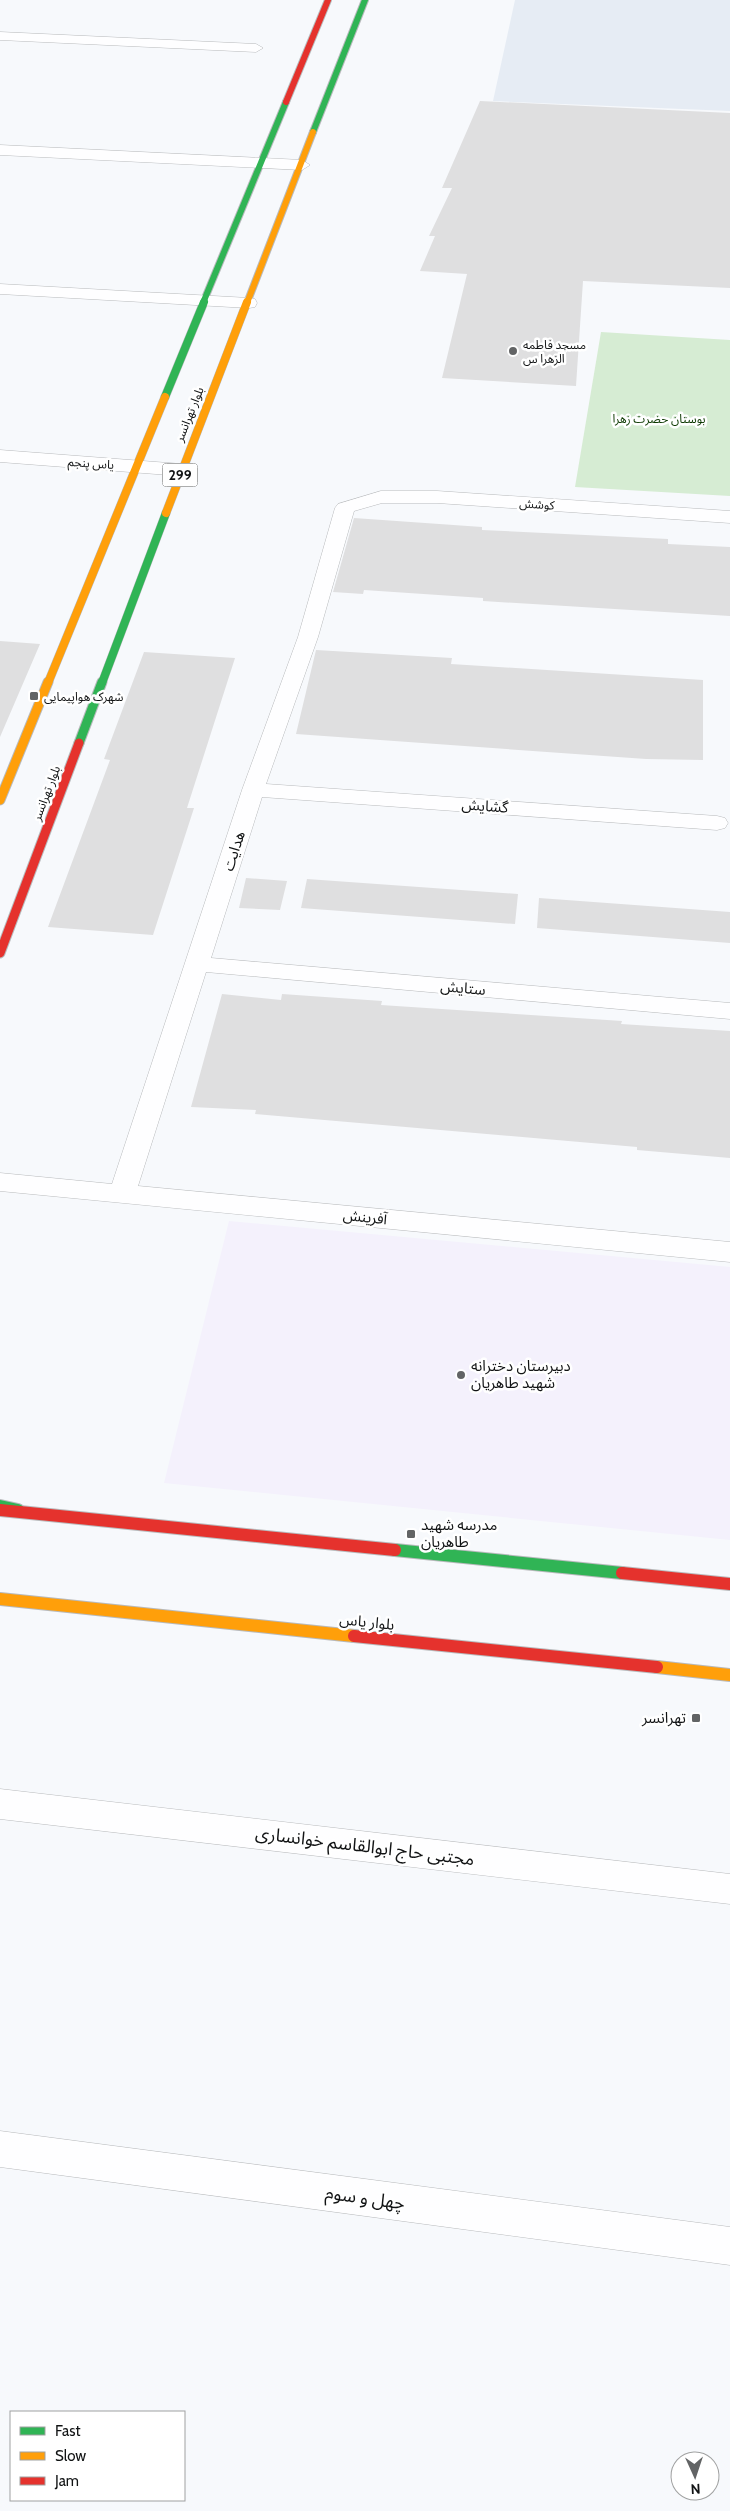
<svg xmlns="http://www.w3.org/2000/svg" width="730" height="2511" viewBox="0 0 730 2511" font-family="Cabin,'Noto Sans Arabic',sans-serif">
<style>
.built{fill:#e6ecf4}
.education{fill:#f4f1fc}
.green{fill:#d6ecd3}
.building{fill:#dfdfe0}
.lines{fill:none;stroke-linecap:round;stroke-linejoin:round}
.street-casing{stroke:#b8babc;stroke-width:1}
.fast-far3-casing{stroke:#b8babc;stroke-width:8}
.fast-far2-casing{stroke:#b8babc;stroke-width:9}
.fast-far1-casing{stroke:#b8babc;stroke-width:11}
.fast-casing{stroke:#b8babc;stroke-width:14}
.slow-far3-casing{stroke:#b8babc;stroke-width:8}
.slow-far2-casing{stroke:#b8babc;stroke-width:9}
.slow-far1-casing{stroke:#b8babc;stroke-width:11}
.slow-casing{stroke:#b8babc;stroke-width:14}
.jam-far2-casing{stroke:#b8babc;stroke-width:8}
.jam-far1-casing{stroke:#b8babc;stroke-width:11}
.jam-casing{stroke:#b8babc;stroke-width:14}
.street{fill:#fefeff;fill-rule:evenodd}
.fast-far3{stroke:#30b455;stroke-width:6}
.fast-far2{stroke:#30b455;stroke-width:8}
.fast-far1{stroke:#30b455;stroke-width:9}
.fast{stroke:#30b455;stroke-width:12}
.slow-far3{stroke:#ff9f0a;stroke-width:6}
.slow-far2{stroke:#ff9f0a;stroke-width:8}
.slow-far1{stroke:#ff9f0a;stroke-width:9}
.slow{stroke:#ff9f0a;stroke-width:12}
.jam-far2{stroke:#e5322d;stroke-width:6}
.jam-far1{stroke:#e5322d;stroke-width:9}
.jam{stroke:#e5322d;stroke-width:12}
.poi-dot{fill:#626465;stroke:#fff;stroke-width:2}
.labels{text-anchor:middle;dominant-baseline:central;stroke-width:5;stroke-linejoin:round;paint-order:stroke}
.far-poi-label{font-size:12px;fill:#111314;stroke:#fff;text-anchor:start}
.far-street-label{font-size:12px;fill:#111314;stroke:#fff}
.far-park-label{font-size:12px;fill:#0c3900;stroke:#fff}
.shield{fill:#fff;stroke:#585a5a;stroke-width:1}
.shield-label{font-size:14px;font-weight:bold;fill:#111314}
.street-label{font-size:15px;fill:#111314;stroke:#fff}
.poi-label{font-size:15px;fill:#111314;stroke:#fff;text-anchor:start}
.near-street-label{font-size:18px;fill:#111314;stroke:#fff}
</style>
<rect width="100%" height="100%" fill="#f7f9fc"/>
<path class="built" d="M 515,0 L 730,0 L 730,111 L 493,101 Z"/>
<path class="education" d="M 229,1221 L 730,1267 L 730,1540 L 164,1483 Z"/>
<path class="green" d="M 601,332 L 730,340 L 730,496 L 575,487 Z"/>
<path class="building" d="M 480,101 L 730,113 L 730,288 L 583,281 L 576,386 L 442,378 L 467,274 L 420,271 L 435,236 L 429,236 L 452,188 L 442,188 Z
M 354,518 L 482,527 L 482,530 L 668,539 L 668,544 L 730,547 L 730,616 L 483,601 L 483,598 L 364,590 L 363,594 L 333,592 Z
M 0,641 L 40,644 L 0,737 Z
M 316,650 L 452,658 L 451,664 L 703,680 L 703,760 L 646,759 L 296,734 Z
M 144,652 L 235,658 L 187,808 L 194,808 L 153,935 L 48,927 L 110,760 L 104,759 Z
M 246,878 L 287,881 L 280,910 L 239,908 Z
M 307,879 L 518,894 L 515,924 L 301,908 Z
M 539,898 L 730,912 L 730,943 L 537,928 Z
M 222,994 L 281,1000 L 282,994 L 382,1001 L 381,1005 L 622,1021 L 621,1024 L 730,1031 L 730,1158 L 637,1150 L 637,1147 L 255,1114 L 256,1110 L 191,1107 Z"/>
<g class="lines">
<defs>
<path id="street" d="M 0,32 L 256,44 L 263,48 L 256,52 L 0,40 Z
M 0,145 L 302,160 L 310,165 L 302,170 L 0,155 Z
M 0,284 L 249,298 L 255,299 L 257,303 L 255,307 L 249,308 L 0,294 Z
M 0,450 L 182,464 L 189,466 L 191,470 L 189,474 L 182,476 L 0,462 Z
M 381,491 L 437,491 L 730,511 L 730,523 L 437,503 L 382,503 L 354,511 L 318,637 L 266,784 L 717,816 L 725,818 L 728,823 L 725,828 L 717,830 L 262,797 L 211,958 L 730,1003 L 730,1019 L 206,972 L 138,1186 L 730,1242 L 730,1262 L 0,1191 L 0,1173 L 112,1184 L 242,790 L 298,637 L 335,508 L 338,504 Z
M 0,1789 L 730,1874 L 730,1904 L 0,1819 Z
M 0,2131 L 730,2227 L 730,2265 L 0,2167 Z"/>
<path id="fast-far3" d="M 313,132 L 365,0
M 203,303 L 286,102"/>
<path id="fast-far2" d="M 165,397 L 204,302
M 102,683 L 166,513"/>
<path id="fast-far1" d="M 79,743 L 102,682"/>
<path id="fast" d="M 0,1506 L 18,1510
M 395,1550 L 622,1573"/>
<path id="slow-far3" d="M 247,303 L 313,132"/>
<path id="slow-far2" d="M 166,513 L 247,302
M 48,683 L 165,397"/>
<path id="slow-far1" d="M 0,800 L 48,682"/>
<path id="slow" d="M 0,1599 L 354,1636
M 657,1667 L 730,1675"/>
<path id="jam-far2" d="M 286,102 L 328,0"/>
<path id="jam-far1" d="M 0,953 L 79,743"/>
<path id="jam" d="M 0,1510 L 395,1550
M 622,1573 L 730,1584
M 354,1636 L 657,1667"/>
</defs>
<use href="#street" class="street-casing"/>
<use href="#fast-far3" class="fast-far3-casing"/>
<use href="#fast-far2" class="fast-far2-casing"/>
<use href="#fast-far1" class="fast-far1-casing"/>
<use href="#fast" class="fast-casing"/>
<use href="#slow-far3" class="slow-far3-casing"/>
<use href="#slow-far2" class="slow-far2-casing"/>
<use href="#slow-far1" class="slow-far1-casing"/>
<use href="#slow" class="slow-casing"/>
<use href="#jam-far2" class="jam-far2-casing"/>
<use href="#jam-far1" class="jam-far1-casing"/>
<use href="#jam" class="jam-casing"/>
<use href="#street" class="street"/>
<use href="#fast-far3" class="fast-far3"/>
<use href="#fast-far2" class="fast-far2"/>
<use href="#fast-far1" class="fast-far1"/>
<use href="#fast" class="fast"/>
<use href="#slow-far3" class="slow-far3"/>
<use href="#slow-far2" class="slow-far2"/>
<use href="#slow-far1" class="slow-far1"/>
<use href="#slow" class="slow"/>
<use href="#jam-far2" class="jam-far2"/>
<use href="#jam-far1" class="jam-far1"/>
<use href="#jam" class="jam"/>
</g>
<g class="poi-dot">
<circle cx="513" cy="351" r="5"/>
<rect x="29" y="691" width="10" height="10" rx="2.5"/>
<circle cx="461" cy="1375" r="5"/>
<rect x="406" y="1529" width="10" height="10" rx="2.5"/>
<rect x="691" y="1713" width="10" height="10" rx="2.5"/>
</g>
<g class="labels">
<g class="far-poi-label">
<text x="523" y="344">مسجد فاطمه<tspan x="523" dy="14">الزهرا س</tspan></text>
<text x="44" y="696">شهرک هواپیمایی</text>
</g>
<g class="far-street-label">
<text transform="translate(189 414) rotate(-68)">بلوار تهرانسر</text>
<text transform="translate(91 463) rotate(4)">یاس پنجم</text>
<text transform="translate(537 504) rotate(4)">کوشش</text>
<text transform="translate(46 793) rotate(-69)">بلوار تهرانسر</text>
</g>
<g class="far-park-label">
<text x="659" y="418">بوستان حضرت زهرا</text>
</g>
<rect class="shield" x="162.5" y="463.5" width="35" height="23" rx="4"/>
<g class="shield-label">
<text x="180" y="475">299</text>
</g>
<g class="street-label">
<text transform="translate(485 806) rotate(4)">گشایش</text>
<text transform="translate(234 851) rotate(-72)">هدایت</text>
<text transform="translate(463 988) rotate(5)">ستایش</text>
<text transform="translate(365 1217) rotate(6)">آفرینش</text>
<text transform="translate(367 1622) rotate(6)">بلوار یاس</text>
</g>
<g class="poi-label">
<text x="471" y="1366">دبیرستان دخترانه<tspan x="471" dy="17">شهید طاهریان</tspan></text>
<text x="421" y="1525">مدرسه شهید<tspan x="421" dy="17">طاهریان</tspan></text>
<text x="686" y="1718" text-anchor="end">تهرانسر</text>
</g>
<g class="near-street-label">
<text transform="translate(365 1846) rotate(7)">مجتبی حاج ابوالقاسم خوانساری</text>
<text transform="translate(365 2198) rotate(8)">چهل و سوم</text>
</g>
</g>
<rect x="10" y="2411" width="175" height="90" fill="#ffffff" stroke="#a0a1a1"/>
<rect x="20" y="2427" width="25" height="8" fill="#30b455" stroke="#a0a1a1"/>
<text x="55" y="2436" font-size="15" fill="#111314">Fast</text>
<rect x="20" y="2452" width="25" height="8" fill="#ff9f0a" stroke="#a0a1a1"/>
<text x="55" y="2461" font-size="15" fill="#111314">Slow</text>
<rect x="20" y="2477" width="25" height="8" fill="#e5322d" stroke="#a0a1a1"/>
<text x="55" y="2486" font-size="15" fill="#111314">Jam</text>
<g transform="translate(695 2476) rotate(177)"><circle r="24" fill="#ffffff" stroke="#a0a1a1"/>
<path d="M0-4L9 19L0 12L-9 19Z" fill="#626465"/>
<text y="-8" font-size="14" font-weight="bold" text-anchor="middle" fill="#111314">N</text>
</g>
</svg>
